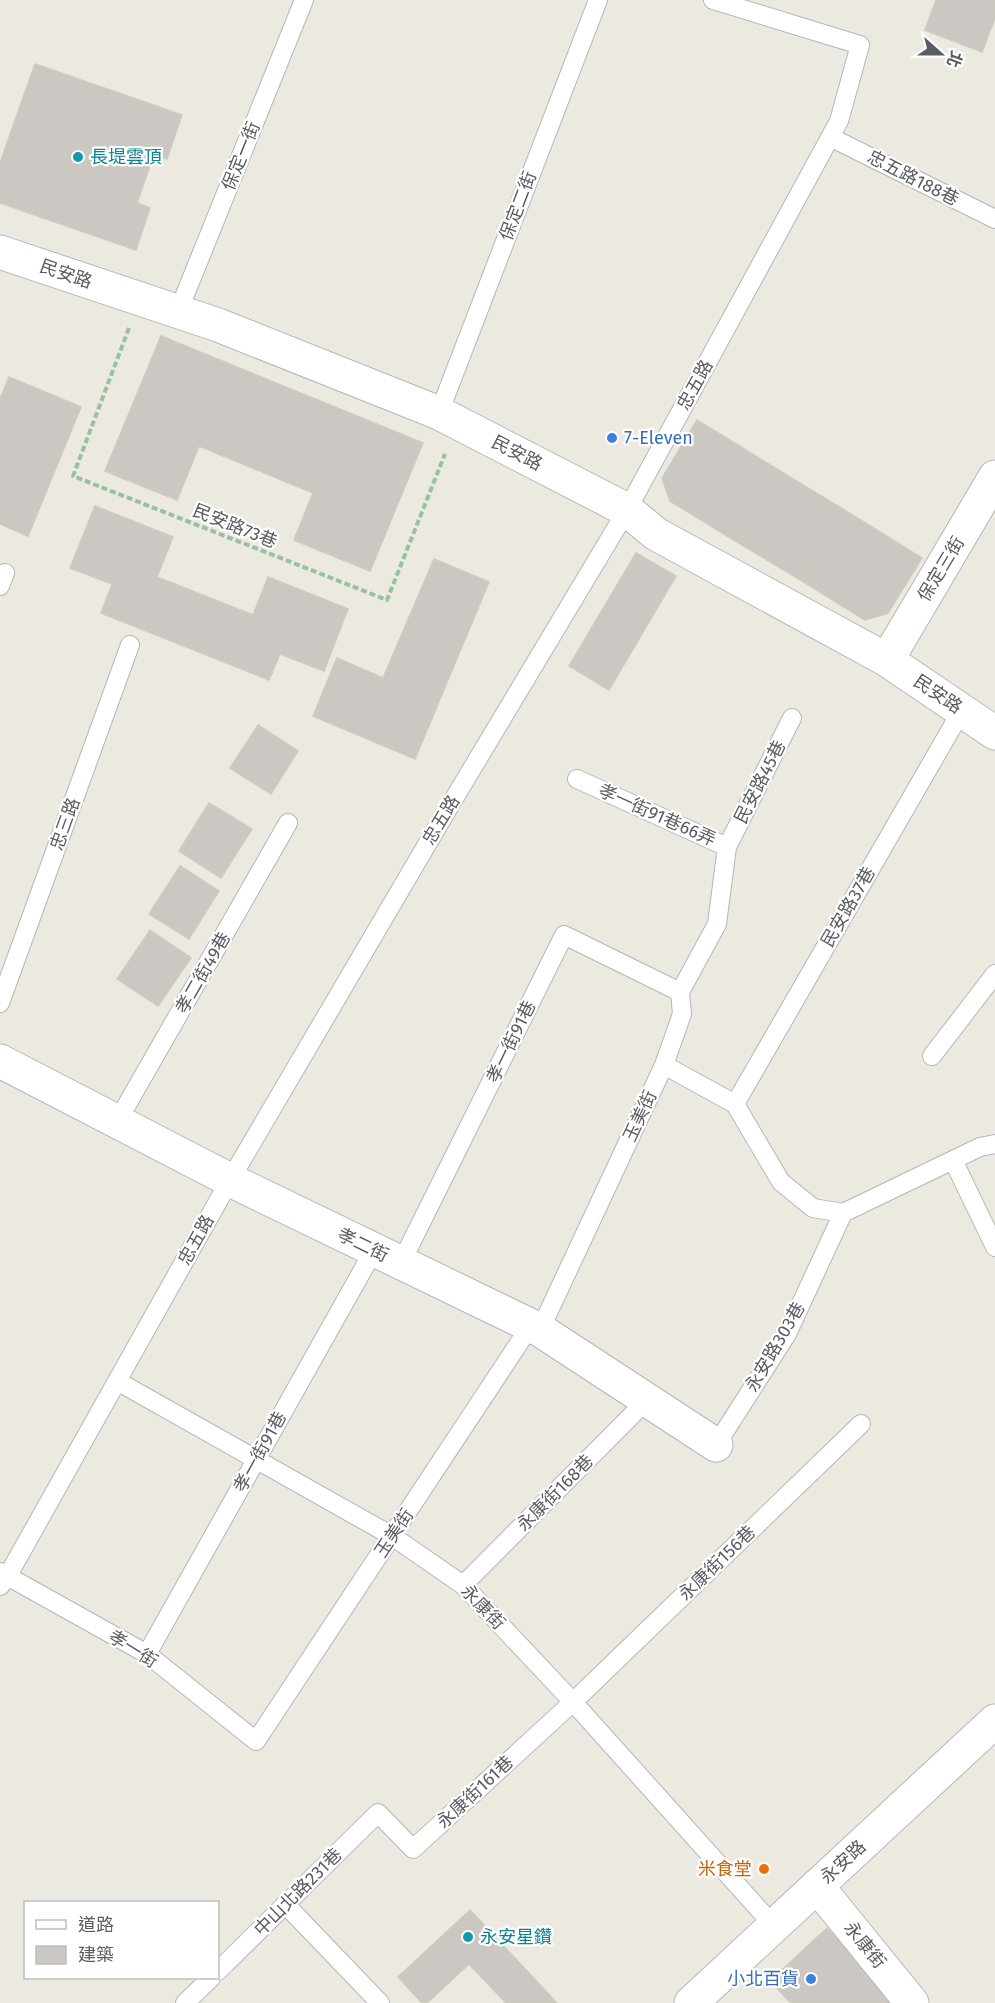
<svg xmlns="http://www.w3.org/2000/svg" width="995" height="2003" viewBox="0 0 995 2003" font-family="'Fira Sans','Noto Sans TC',sans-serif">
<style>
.building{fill:#cbc7c2;stroke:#cfcabf;stroke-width:1.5}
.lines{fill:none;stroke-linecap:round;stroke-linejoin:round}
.lane-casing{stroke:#b3b6ba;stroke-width:20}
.street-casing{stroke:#b3b6ba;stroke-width:35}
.secondary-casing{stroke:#b4b7bc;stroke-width:35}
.path{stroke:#98c1a4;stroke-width:4;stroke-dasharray:6 3;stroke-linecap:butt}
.lane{stroke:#fff;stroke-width:18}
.street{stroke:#fff;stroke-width:33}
.secondary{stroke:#fff;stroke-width:33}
.culture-dot{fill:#0f9aa8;stroke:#fff;stroke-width:2}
.shop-dot{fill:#3f7fe0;stroke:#fff;stroke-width:2}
.food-dot{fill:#e8710a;stroke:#fff;stroke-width:2}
.labels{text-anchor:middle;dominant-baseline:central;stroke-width:4.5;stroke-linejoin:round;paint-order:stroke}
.street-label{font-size:18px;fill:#595c60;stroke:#fff}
.culture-label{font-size:18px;fill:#0d838f;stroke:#fff;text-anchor:start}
.shop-label{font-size:18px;fill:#366cbe;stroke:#fff;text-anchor:start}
.food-label{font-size:18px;fill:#c56008;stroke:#fff;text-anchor:end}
</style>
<rect width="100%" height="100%" fill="#ebe9e0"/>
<path class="building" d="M 936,0 L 995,0 L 995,18 L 982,52 L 925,30 Z
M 35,64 L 182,115 L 167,159 L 154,154 L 137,203 L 150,208 L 136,250 L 0,203 L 0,163 Z
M 161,336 L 423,443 L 370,571 L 294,540 L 313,493 L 199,446 L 177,500 L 105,471 Z
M 9,377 L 81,407 L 28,536 L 0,524 L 0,399 Z
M 697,420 L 780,471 L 737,542 L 670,501 L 662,478 Z
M 780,471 L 846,511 L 802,581 L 737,542 Z
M 95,506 L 173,537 L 157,577 L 253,615 L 268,577 L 348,609 L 324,671 L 280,654 L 269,680 L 101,613 L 112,584 L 70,568 Z
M 846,511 L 922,558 L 888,613 L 865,620 L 802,581 Z
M 636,553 L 676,576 L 609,690 L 569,666 Z
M 434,559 L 489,582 L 415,759 L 313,716 L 337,658 L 383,678 Z
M 258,725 L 298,751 L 271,794 L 230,768 Z
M 209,803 L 252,829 L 221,878 L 179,851 Z
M 180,866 L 219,891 L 189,939 L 149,914 Z
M 150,930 L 191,958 L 158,1006 L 117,979 Z
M 470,1910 L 557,2003 L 506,2003 L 469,1964 L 427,2003 L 422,2003 L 398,1977 Z
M 827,1928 L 896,2003 L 791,2003 L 770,1981 Z"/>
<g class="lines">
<defs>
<path id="lane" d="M 830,137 L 995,219
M 178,312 L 304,0
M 439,413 L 598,0
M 0,586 L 5,573
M 577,779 L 727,847
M 680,992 L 717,924 L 727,847 L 792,718
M 0,1003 L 130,645
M 932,1056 L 995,974
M 664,1065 L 735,1104 L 781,1182 L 813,1208 L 843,1213 L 980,1147 L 995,1144
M 735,1104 L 962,710
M 117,1122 L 288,823
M 953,1160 L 995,1247
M 401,1263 L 564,935 L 680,992
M 540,1330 L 664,1065 L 682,1014 L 680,992
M 117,1381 L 392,1536 L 463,1585 L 573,1702 L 774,1926
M 716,1445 L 787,1334 L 843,1213
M 0,1572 L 147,1654 L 256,1741 L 531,1325
M 463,1585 L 647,1400
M 0,1586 L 7,1577 L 230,1180 L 449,807 L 627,510 L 839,121 L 860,45 L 713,0
M 147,1654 L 374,1250
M 285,1904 L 380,2003
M 218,1971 L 378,1813 L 413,1849 L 573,1702 L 861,1424
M 185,2003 L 211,1978"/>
<path id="street" d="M 0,252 L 218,325 L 439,413 L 627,510 L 656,534 L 887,660 L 995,733
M 887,660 L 995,477
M 0,1061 L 230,1180 L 540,1330 L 716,1445
M 817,1886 L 912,2003"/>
<path id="secondary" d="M 691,2003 L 995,1721"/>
</defs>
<use href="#lane" class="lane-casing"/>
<use href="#street" class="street-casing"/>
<use href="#secondary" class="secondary-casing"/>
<path class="path" d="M 129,328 L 73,476 L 387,600 L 445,454"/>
<use href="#lane" class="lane"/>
<use href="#street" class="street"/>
<use href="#secondary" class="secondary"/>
</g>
<g class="culture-dot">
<circle cx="78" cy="157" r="6"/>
<circle cx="468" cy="1937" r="6"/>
</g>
<g class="shop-dot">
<circle cx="612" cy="438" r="6"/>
<circle cx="811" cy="1979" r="6"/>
</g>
<circle class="food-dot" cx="764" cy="1869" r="6"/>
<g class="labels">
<g class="street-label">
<text transform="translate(241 156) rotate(-68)">保定一街</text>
<text transform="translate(913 178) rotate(27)">忠五路188巷</text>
<text transform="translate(518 206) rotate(-69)">保定二街</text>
<text transform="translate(66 274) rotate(19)">民安路</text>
<text transform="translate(695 385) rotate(-61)">忠五路</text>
<text transform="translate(517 453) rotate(27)">民安路</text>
<text transform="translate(235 526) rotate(22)">民安路73巷</text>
<text transform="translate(941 569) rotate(-59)">保定三街</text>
<text transform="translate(938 694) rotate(34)">民安路</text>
<text transform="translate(760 782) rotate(-63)">民安路45巷</text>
<text transform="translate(657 815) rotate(24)">孝一街91巷66弄</text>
<text transform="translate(441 820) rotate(-59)">忠五路</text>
<text transform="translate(65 824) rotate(-70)">忠三路</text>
<text transform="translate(848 907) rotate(-60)">民安路37巷</text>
<text transform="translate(203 973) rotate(-60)">孝二街49巷</text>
<text transform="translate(511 1042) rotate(-64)">孝一街91巷</text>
<text transform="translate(640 1116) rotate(-65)">玉美街</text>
<text transform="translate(196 1240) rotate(-61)">忠五路</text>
<text transform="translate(363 1245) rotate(26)">孝二街</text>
<text transform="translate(775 1347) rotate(-60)">永安路303巷</text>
<text transform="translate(260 1452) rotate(-61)">孝一街91巷</text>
<text transform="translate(555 1493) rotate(-45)">永康街168巷</text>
<text transform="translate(394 1533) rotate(-56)">玉美街</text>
<text transform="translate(717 1563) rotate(-44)">永康街156巷</text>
<text transform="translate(483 1607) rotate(46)">永康街</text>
<text transform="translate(133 1649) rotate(32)">孝一街</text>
<text transform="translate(475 1792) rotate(-43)">永康街161巷</text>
<text transform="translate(843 1862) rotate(-43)">永安路</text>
<text transform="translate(298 1892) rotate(-45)">中山北路231巷</text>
<text transform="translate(865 1945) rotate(51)">永康街</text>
</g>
<g class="culture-label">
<text x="90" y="157">長堤雲頂</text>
<text x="480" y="1937">永安星鑽</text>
</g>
<g class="shop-label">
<text x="624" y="438">7-Eleven</text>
<text x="799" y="1979" text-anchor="end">小北百貨</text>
</g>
<g class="food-label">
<text x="752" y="1869">米食堂</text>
</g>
</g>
<rect x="24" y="1901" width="195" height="78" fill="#ffffff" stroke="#bdbebf" stroke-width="1.5"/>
<rect x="36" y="1920" width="30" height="9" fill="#ffffff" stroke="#bdbebf" stroke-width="1.5"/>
<text x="78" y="1931" font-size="18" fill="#595c60">道路</text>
<rect x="36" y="1946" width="30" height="18" fill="#cbc7c2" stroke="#bdbebf" stroke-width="1.5"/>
<text x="78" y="1961" font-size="18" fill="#595c60">建築</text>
<g transform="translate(941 54) rotate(111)" stroke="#ffffff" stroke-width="4.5" paint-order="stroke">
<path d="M0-4.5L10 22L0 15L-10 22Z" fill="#595c60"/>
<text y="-9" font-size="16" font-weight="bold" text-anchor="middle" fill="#595c60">北</text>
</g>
</svg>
